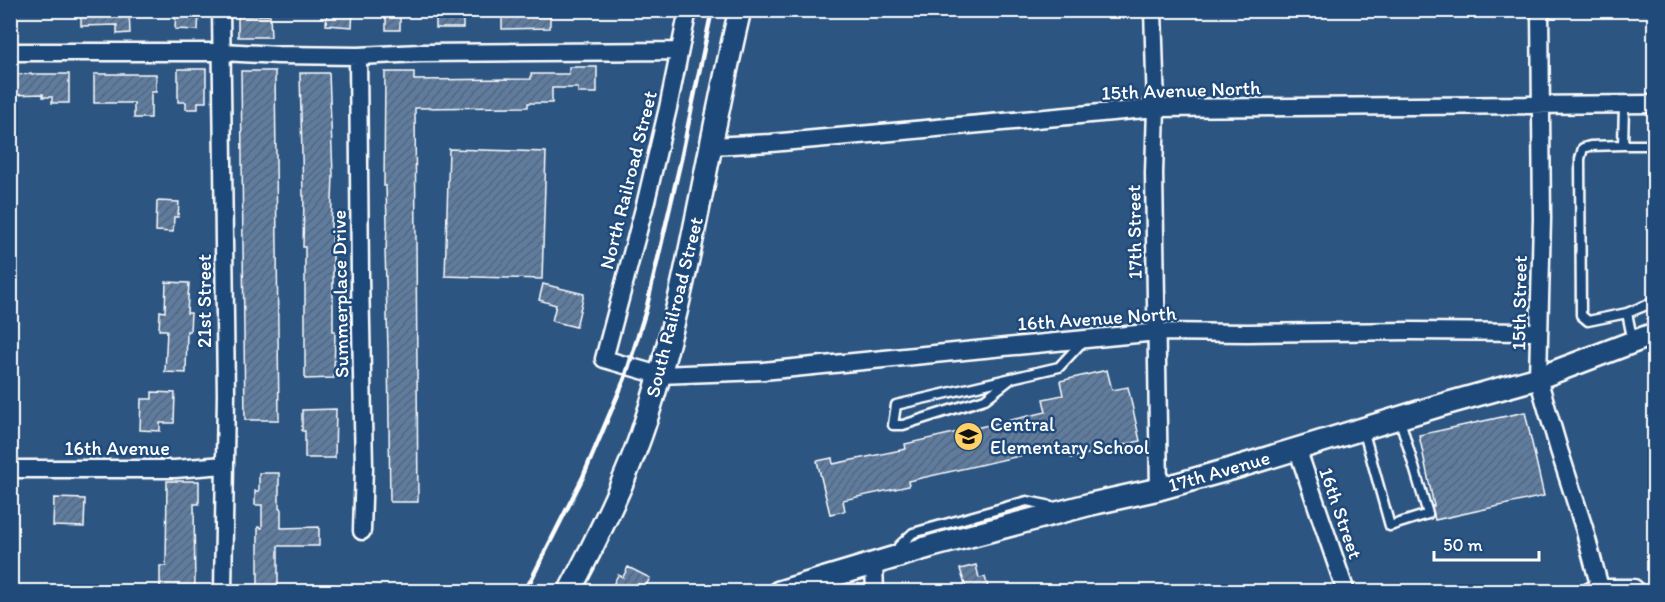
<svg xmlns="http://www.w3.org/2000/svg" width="1665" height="602" viewBox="0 0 1665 602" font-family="Itim,sans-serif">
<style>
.building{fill:url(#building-hatch);stroke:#fff;stroke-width:1.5}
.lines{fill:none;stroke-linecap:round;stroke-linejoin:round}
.service-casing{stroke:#fff;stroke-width:13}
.minor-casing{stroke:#fff;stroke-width:21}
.tertiary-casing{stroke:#fff;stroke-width:26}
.service{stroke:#1f4a7a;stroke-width:8}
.minor{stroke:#1f4a7a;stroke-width:16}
.tertiary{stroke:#1f4a7a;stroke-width:21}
.rail{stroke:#fff;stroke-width:4.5}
.labels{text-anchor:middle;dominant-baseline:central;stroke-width:5;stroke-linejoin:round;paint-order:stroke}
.street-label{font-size:20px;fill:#fff;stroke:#1f4a7a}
.poi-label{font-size:20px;fill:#fff;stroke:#1f4a7a;text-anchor:start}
</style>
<defs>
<pattern id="building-hatch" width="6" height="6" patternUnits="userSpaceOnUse" patternTransform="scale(1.5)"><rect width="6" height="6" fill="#5e7c9f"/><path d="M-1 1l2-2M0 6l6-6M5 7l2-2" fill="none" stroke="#56667a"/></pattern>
</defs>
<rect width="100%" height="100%" fill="#2c5582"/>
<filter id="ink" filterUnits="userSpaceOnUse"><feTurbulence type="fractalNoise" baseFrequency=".0167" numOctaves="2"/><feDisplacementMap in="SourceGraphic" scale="12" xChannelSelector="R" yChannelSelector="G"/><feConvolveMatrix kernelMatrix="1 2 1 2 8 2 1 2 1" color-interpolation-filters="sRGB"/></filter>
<g filter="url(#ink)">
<path class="building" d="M 81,10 L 129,10 L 130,33 L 117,34 L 117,25 L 81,26 Z
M 176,10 L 199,11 L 198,30 L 175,29 Z
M 327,10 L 353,10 L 352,27 L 326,25 Z
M 386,10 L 400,10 L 400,30 L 386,30 Z
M 443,10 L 457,10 L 457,13 L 463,13 L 463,28 L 436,28 L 436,13 L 443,13 Z
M 502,10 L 550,10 L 550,28 L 502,29 Z
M 270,15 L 271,37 L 238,37 L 238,16 Z
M 569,67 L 597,67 L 597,93 L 578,93 L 578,88 L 552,88 L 552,103 L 528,103 L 528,107 L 415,108 L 418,502 L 390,502 L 388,349 L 385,250 L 386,250 L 387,225 L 386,186 L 384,186 L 385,72 L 414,72 L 414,80 L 531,79 L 531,74 L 569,74 Z
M 178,69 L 206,69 L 206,102 L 198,102 L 198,109 L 186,109 L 186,102 L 178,102 Z
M 241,71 L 275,71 L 279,420 L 245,420 Z
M 300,73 L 329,73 L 333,175 L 331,227 L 333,227 L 332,252 L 333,252 L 333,331 L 335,331 L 334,378 L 305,379 L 305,247 L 303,247 L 304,196 L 303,196 Z
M 33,74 L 69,74 L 69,103 L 52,103 L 52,97 L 43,97 L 43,94 L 10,95 L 10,75 Z
M 94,74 L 156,74 L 156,92 L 151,92 L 151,118 L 134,118 L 134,103 L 94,103 Z
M 449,149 L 546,152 L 542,279 L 445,276 Z
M 157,201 L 179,202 L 178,217 L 174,217 L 173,232 L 156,231 Z
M 166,282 L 189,283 L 187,313 L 191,313 L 190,331 L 187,331 L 186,373 L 165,372 L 167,330 L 159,330 L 160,311 L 165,312 Z
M 543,284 L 584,294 L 576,327 L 552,321 L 556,305 L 539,300 Z
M 1107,370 L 1112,390 L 1128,387 L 1140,441 L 1071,458 L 1068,445 L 908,481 L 909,486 L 843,500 L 845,511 L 830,514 L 817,461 L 832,458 L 833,464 L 906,449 L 905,444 L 1046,412 L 1043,399 L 1063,395 L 1060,381 Z
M 152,392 L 175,393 L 174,423 L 160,423 L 160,431 L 140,430 L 141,399 L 152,399 Z
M 336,409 L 335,458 L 305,458 L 305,431 L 302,431 L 302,410 Z
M 1525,412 L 1544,496 L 1435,520 L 1432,506 L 1434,506 L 1419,435 Z
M 259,473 L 279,473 L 279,508 L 281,508 L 281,528 L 319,527 L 319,546 L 278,546 L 278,591 L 258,591 L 258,527 L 262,528 L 262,505 L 255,505 L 255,491 L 259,491 Z
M 167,481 L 199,481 L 199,504 L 194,504 L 195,591 L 160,591 L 160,566 L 166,566 Z
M 54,498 L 85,499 L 84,527 L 53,526 Z
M 976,565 L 979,578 L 985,577 L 989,591 L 967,591 L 960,569 Z
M 628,567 L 650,578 L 643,591 L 610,591 L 618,575 L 623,577 Z"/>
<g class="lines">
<defs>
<path id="service" d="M 1624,105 L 1623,145 L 1590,146 L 1583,148 L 1580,159 L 1581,315 L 1588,321 L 1627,313 L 1633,342
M 1623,145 L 1654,145
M 1627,313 L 1654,302
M 1012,378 L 985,399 L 903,425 L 893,425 L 896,405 L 1059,367 L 1083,341
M 1363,429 L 1390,526 L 1428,514 L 1400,420
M 897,551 L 899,546 L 913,533 L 1027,501 L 1047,505 L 1055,510"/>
<path id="minor" d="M 221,10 L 226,394 L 223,592
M 688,10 L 668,108 L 646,201 L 604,359 L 659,375 L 763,371 L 1157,332 L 1247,333 L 1411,331 L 1539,332
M 1153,10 L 1156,108 L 1154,173 L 1159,489
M 1540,10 L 1542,219 L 1538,378 L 1559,450 L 1584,528 L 1600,588
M 10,52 L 223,52 L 278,55 L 358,56 L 420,53 L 679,51
M 358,56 L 360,277 L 364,467 L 362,531
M 711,146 L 771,143 L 1156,108 L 1654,104
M 1297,448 L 1346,592
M 10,469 L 175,469 L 224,465
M 874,564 L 875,592
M 1590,591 L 1600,588 L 1634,588"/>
<path id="tertiary" d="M 569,592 C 596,541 622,489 641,435 C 688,298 706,151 740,10
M 779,592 L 932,546 L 1091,504 L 1159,489 L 1231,469 L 1438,406 L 1538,378 L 1654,334"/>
</defs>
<use href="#service" class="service-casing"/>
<use href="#minor" class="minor-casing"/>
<use href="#tertiary" class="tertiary-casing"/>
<use href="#service" class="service"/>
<use href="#minor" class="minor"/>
<use href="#tertiary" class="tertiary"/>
<path class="rail" d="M 524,592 L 531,580 L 583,477 L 625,378 L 646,310 L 680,164 L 712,10"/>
</g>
</g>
<defs>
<symbol id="school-disc" viewBox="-11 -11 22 22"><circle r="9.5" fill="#ffd166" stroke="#1f4a7a"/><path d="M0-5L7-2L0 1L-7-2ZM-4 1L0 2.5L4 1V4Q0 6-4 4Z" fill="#111"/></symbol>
</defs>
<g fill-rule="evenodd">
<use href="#school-disc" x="952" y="420" width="33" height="33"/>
</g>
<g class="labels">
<g class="street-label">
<text transform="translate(1181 90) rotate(-2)">15th Avenue North</text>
<text transform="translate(628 180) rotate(-76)">North Railroad Street</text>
<text transform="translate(1134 232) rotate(-91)">17th Street</text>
<text transform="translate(340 294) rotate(-91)">Summerplace Drive</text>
<text transform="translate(204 301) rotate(-90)">21st Street</text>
<text transform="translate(1519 303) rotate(-89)">15th Street</text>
<text transform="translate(674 307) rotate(-76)">South Railroad Street</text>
<text transform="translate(1097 318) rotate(-4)">16th Avenue North</text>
<text x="117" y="448">16th Avenue</text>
<text transform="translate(1219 471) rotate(-16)">17th Avenue</text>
<text transform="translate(1341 513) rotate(71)">16th Street</text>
</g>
<g class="poi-label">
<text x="990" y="424">Central<tspan x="990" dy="23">Elementary School</tspan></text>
</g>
</g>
<rect width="1665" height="602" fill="none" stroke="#1f4a7a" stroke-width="36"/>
<rect x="18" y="18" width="1629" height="566" fill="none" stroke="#fff" stroke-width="2" filter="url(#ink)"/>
<path d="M1434 551v9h105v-9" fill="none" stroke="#ffffff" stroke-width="3"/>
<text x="1443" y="551" font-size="18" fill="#ffffff" stroke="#1f4a7a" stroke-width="4.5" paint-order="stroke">50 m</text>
</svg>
